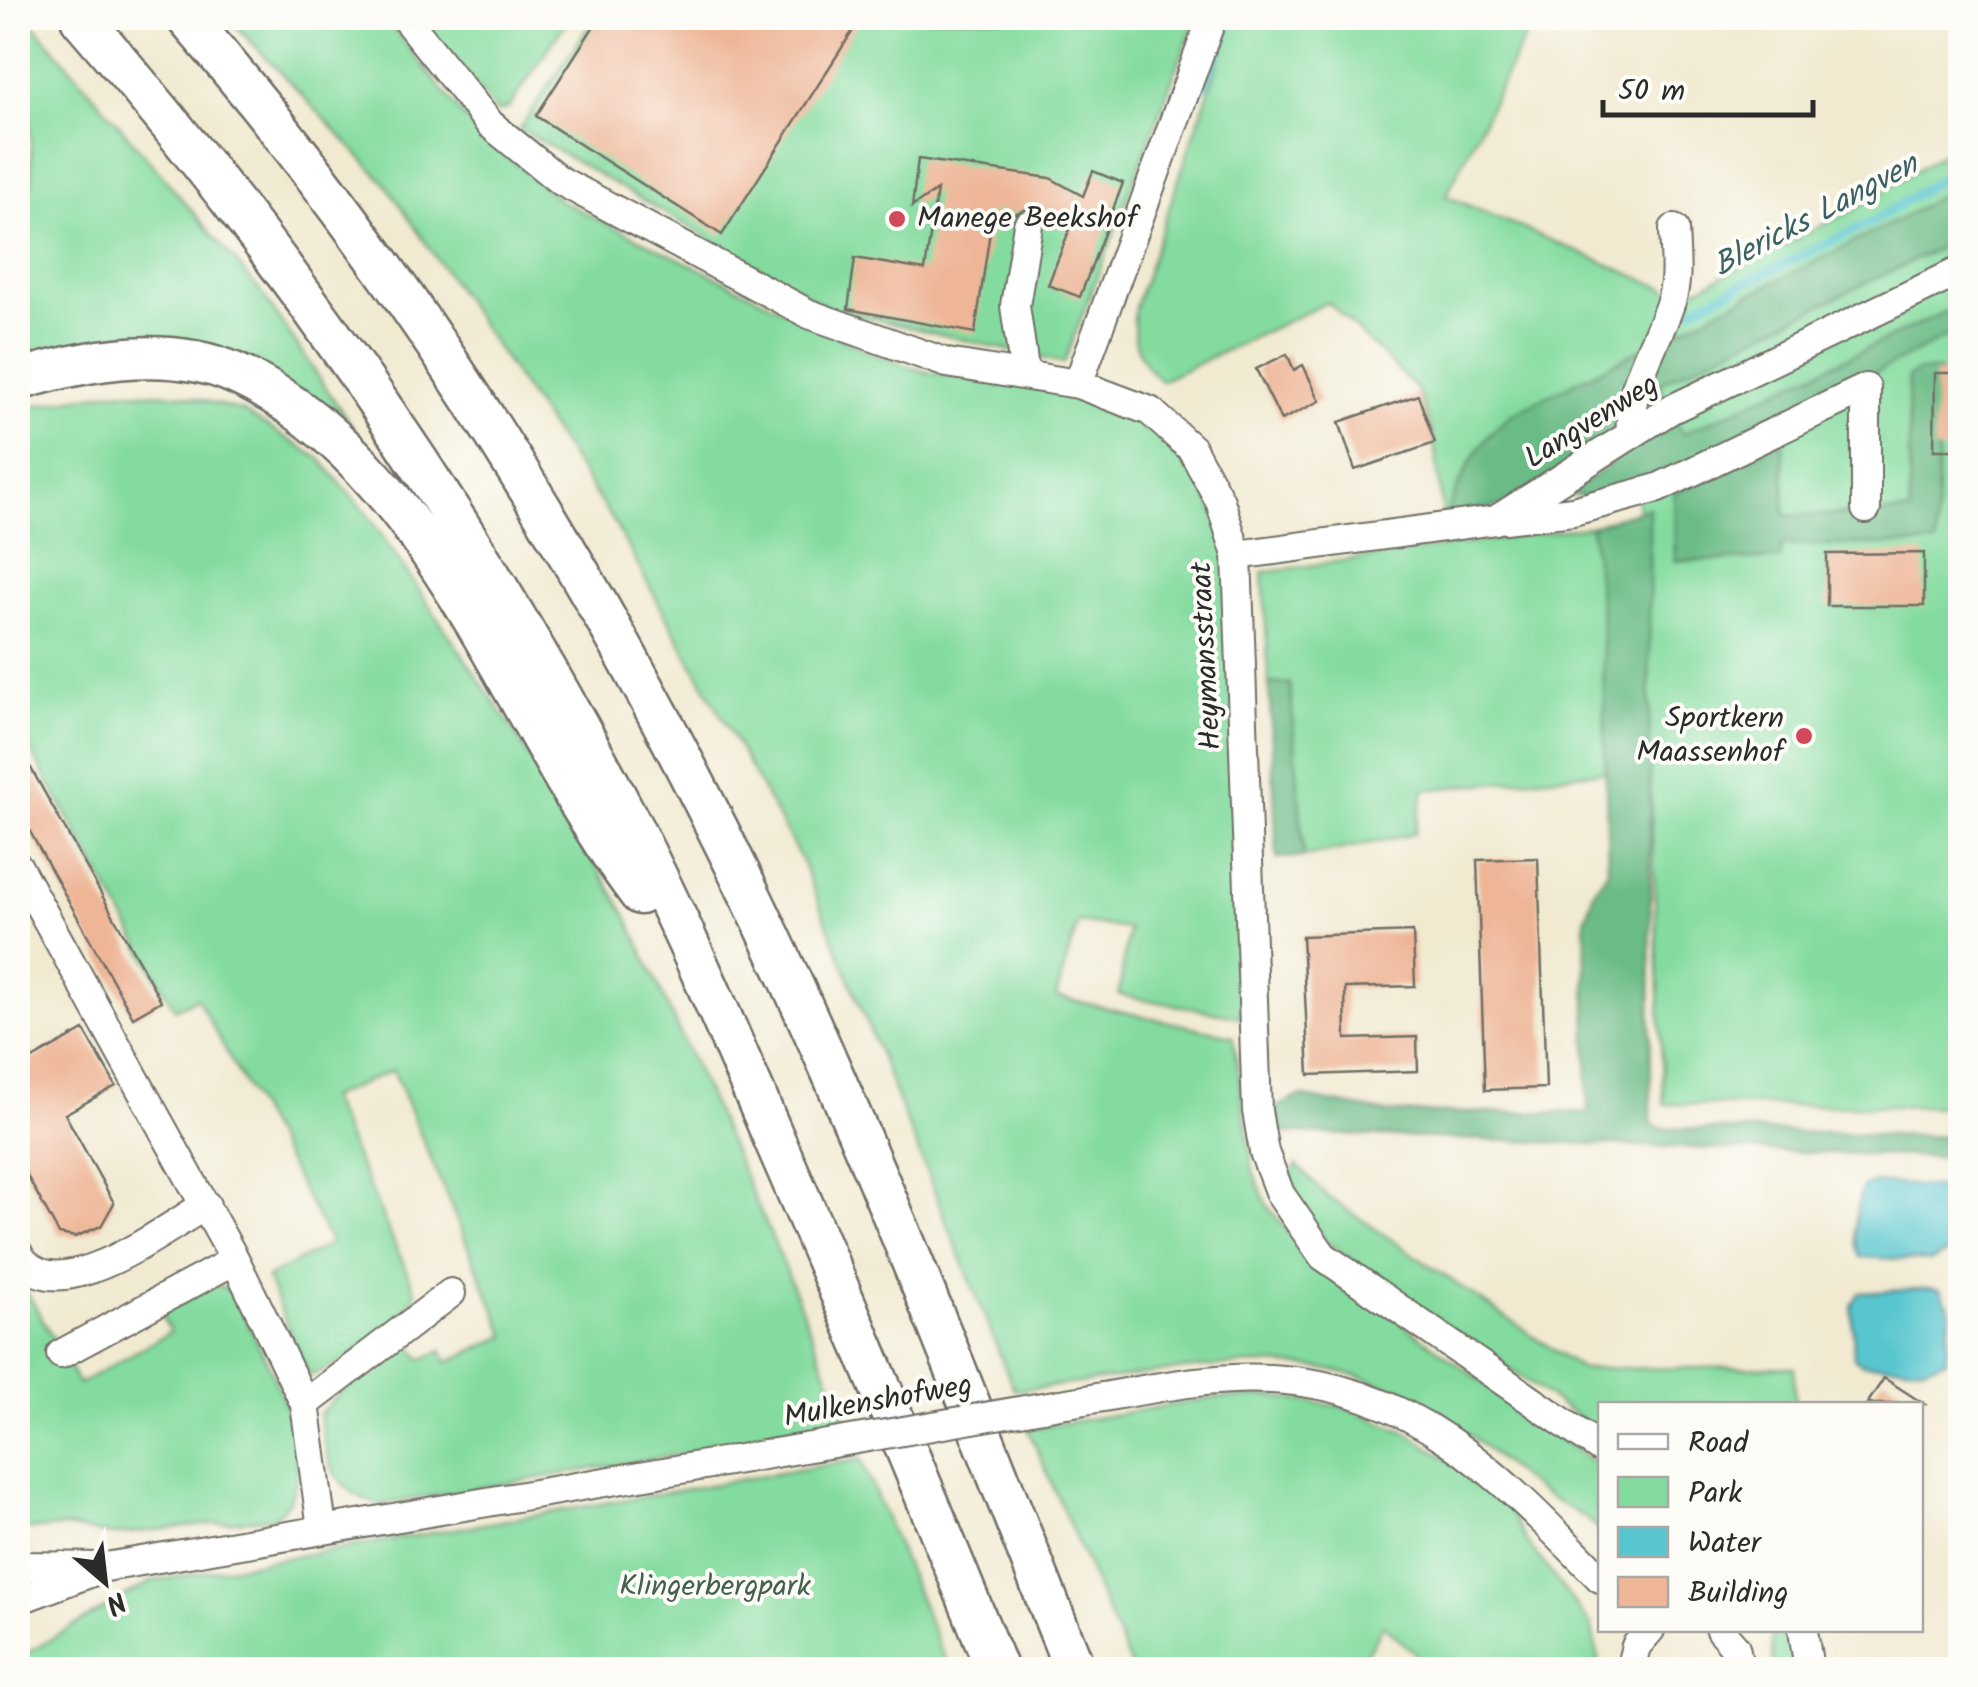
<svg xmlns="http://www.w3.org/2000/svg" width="1978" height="1687" viewBox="0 0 1978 1687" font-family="Kalam,sans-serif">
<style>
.green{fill:#83db9f;stroke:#578365;stroke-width:2.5}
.forest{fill:#6abb86;stroke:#4a7358;stroke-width:2.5}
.water{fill:#59c6cf;stroke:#42787d;stroke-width:2.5}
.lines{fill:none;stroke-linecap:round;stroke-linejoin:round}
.stream{stroke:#59c6cf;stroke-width:9}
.building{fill:#eeb596}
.minor-casing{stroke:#706e65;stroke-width:32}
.highway-casing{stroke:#706e65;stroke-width:45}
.minor{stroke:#fff;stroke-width:28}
.highway{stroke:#fff;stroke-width:40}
.minor-bridge-casing{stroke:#706e65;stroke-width:32;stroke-linecap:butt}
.minor-bridge{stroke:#fff;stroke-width:28}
.poi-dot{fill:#d1495b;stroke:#fdfcf7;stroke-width:4}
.labels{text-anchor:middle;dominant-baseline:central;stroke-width:8;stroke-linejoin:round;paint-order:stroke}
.poi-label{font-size:30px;fill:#2b2b2b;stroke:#fdfcf7;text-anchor:start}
.street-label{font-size:30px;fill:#2b2b2b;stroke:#fdfcf7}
.park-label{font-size:30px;fill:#45604e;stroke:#fdfcf7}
.water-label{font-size:32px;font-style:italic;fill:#3b6164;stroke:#fdfcf7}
</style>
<rect width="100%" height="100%" fill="#fdfcf7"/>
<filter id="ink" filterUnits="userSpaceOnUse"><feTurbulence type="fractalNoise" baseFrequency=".01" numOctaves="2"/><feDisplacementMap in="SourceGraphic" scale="20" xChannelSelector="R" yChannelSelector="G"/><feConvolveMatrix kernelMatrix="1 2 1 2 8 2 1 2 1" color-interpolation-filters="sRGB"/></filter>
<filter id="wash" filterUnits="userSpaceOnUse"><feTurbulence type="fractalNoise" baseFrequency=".0048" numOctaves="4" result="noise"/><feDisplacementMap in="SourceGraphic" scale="40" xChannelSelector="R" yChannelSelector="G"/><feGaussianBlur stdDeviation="2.25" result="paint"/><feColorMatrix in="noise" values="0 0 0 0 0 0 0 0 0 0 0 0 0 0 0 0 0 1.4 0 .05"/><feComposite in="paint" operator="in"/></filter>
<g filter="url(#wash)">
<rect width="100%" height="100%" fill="#f1ead1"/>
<path class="green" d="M 18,18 L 28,18 L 261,292 L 376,462 L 258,363 L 197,346 L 18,366 L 18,240 L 32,180 L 29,95 L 18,65 Z
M 229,18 L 385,18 L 464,117 L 559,200 L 876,355 C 892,360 910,368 927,372 C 1005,387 1106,382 1168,439 C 1198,467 1216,516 1230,553 L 1241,1017 L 1119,995 L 1128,929 L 1078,922 L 1056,997 L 1233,1036 L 1253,1171 L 1266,1204 L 1285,1228 L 1313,1259 L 1600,1467 L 1600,1530 C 1582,1512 1556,1504 1536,1489 C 1498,1462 1468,1428 1427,1405 C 1298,1329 1152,1381 1014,1390 L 802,861 L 612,519 L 386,184 Z
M 419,18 L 569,18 L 509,108 L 497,112 Z
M 594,18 L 1196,18 L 1064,363 L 831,309 L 520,129 Z
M 1234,18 L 1534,18 L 1446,196 L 1673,292 L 1699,288 L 1855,209 L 1960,142 L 1960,183 L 1904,217 L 1512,414 C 1476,441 1460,480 1444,521 L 1433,434 L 1417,389 L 1328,302 L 1161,381 C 1137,360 1131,339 1135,307 Z
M 1960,217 L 1960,1107 L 1664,1104 L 1632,373 Z
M 114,391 L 184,395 L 242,411 L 320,459 L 370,518 L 510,725 L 626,914 L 779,1253 L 846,1420 L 729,1446 L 379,1505 C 329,1487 328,1463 319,1415 L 337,1395 L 410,1342 L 421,1360 L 442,1351 L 447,1362 L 506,1336 L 393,1070 L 329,1098 L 416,1292 C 401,1326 345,1365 309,1376 L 267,1278 L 331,1243 L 197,998 L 175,1009 L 18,727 L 18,409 Z
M 1591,526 L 1602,622 L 1607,771 L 1424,790 L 1414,834 L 1304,857 L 1290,684 L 1269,683 L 1263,572 Z
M 1297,1165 L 1327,1196 L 1582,1369 L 1794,1367 L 1795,1404 L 1600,1404 L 1600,1432 L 1325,1241 L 1288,1180 Z
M 18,1276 L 79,1384 L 170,1332 L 161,1313 L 213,1285 L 229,1288 C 254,1339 339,1473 273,1517 L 114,1535 L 64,1527 L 18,1530 Z
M 1272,1396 L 1344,1407 L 1408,1433 L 1465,1471 L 1510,1511 L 1526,1541 L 1591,1625 L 1601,1669 L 1443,1669 L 1425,1662 L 1383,1625 L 1358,1669 L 1132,1669 L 1028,1429 L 1213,1398 Z
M 861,1459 L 949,1669 L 18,1669 L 18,1658 L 152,1581 Z
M 1771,1630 L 1793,1630 L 1800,1669 L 1773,1669 Z"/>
<path class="forest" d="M 1960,183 L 1960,238 L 1659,383 L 1666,400 L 1510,503 L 1444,521 C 1460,480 1476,441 1512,414 L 1904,217 Z
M 1960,305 L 1960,330 L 1682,469 L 1603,498 L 1568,495 L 1673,417 L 1683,434 Z
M 1919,371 L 1939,371 L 1936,544 L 1782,545 L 1780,559 L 1675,561 L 1674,494 L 1783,439 L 1785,516 L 1910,512 L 1908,377 Z
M 1649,507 L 1651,1123 L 1660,1128 L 1960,1137 L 1960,1158 L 1274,1132 L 1277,1107 L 1300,1096 L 1388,1113 L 1588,1112 L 1585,920 L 1594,891 L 1608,870 L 1602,622 L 1591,526 Z
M 1269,683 L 1290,684 L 1304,857 L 1277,858 Z"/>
<path class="water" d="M 1875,1182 L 1946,1188 L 1953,1197 L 1951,1252 L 1931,1261 L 1861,1257 C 1851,1238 1855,1205 1864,1186 Z
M 1931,1288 L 1940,1290 L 1951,1310 L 1946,1360 L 1926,1367 L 1862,1364 L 1854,1358 L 1852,1305 L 1859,1293 Z"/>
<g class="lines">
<path class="stream" d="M 1204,86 L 1232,18
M 1693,308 L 1874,221 L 1960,166"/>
</g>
<g id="blocks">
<path class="building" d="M 599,18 L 861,18 L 722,235 L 536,116 Z
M 918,159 L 1050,178 L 1083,196 L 1093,171 L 1123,183 L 1080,297 L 1048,285 L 1072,223 L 1044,219 L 1030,208 L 1014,214 L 993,211 L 975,333 L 848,309 L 855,258 L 925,270 L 937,190 L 912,207 Z
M 1287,354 L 1294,370 L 1303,365 L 1320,401 L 1281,420 L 1256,369 Z
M 1935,373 L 1960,373 L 1960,450 L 1934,450 Z
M 1418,395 L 1435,443 L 1355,470 L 1339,422 Z
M 1924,553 L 1924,606 L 1827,606 L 1827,554 Z
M 18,745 L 161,1001 L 133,1017 L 18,810 Z
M 1538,858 L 1546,1088 L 1485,1090 L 1477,860 Z
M 1413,932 L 1415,986 L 1345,988 L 1346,1039 L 1417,1037 L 1418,1071 L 1309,1075 L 1302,936 Z
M 84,1030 L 116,1086 L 65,1114 L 114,1203 L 101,1226 L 75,1237 L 59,1234 L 18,1159 L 18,1067 Z
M 1884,1378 L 1924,1404 L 1867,1404 Z"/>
</g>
</g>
<g filter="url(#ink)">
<use href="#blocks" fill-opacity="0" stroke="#706e65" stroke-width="2.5"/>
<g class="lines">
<defs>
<path id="minor" d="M 405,18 L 490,124 L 559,180 L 809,314 L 947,363 L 1078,384 L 1150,411 L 1192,449 L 1220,501 L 1237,555 L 1257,1111 L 1264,1152 L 1280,1194 L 1323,1256 L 1600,1448
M 1025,375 L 1015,306 L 1028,225
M 1078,384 L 1212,18
M 1631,434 C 1627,387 1653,350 1669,307 C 1679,282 1675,256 1674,229
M 1505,519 L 1573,511 L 1658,488 L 1866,388 L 1866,509
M 1237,555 L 1496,520 L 1670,410 L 1960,271
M 18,867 L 235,1260 L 305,1404 L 322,1528
M 18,1253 C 52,1316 164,1229 206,1205
M 61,1354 L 235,1260
M 305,1404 L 451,1293
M 1060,1404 C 1129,1394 1201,1375 1271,1379 C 1417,1386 1505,1481 1600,1578
M 18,1566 L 106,1567 L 816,1446
M 18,1600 L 100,1569
M 1720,1630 L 1735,1647 L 1740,1670
M 1803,1630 L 1809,1670
M 1630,1670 L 1636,1646 L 1650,1630"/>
<path id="highway" d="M 81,18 C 296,265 482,537 633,829 C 685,931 730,1036 775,1141 C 852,1317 925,1493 997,1670
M 187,18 C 443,313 643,656 805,1012 C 903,1228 987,1450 1075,1670
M 18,380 C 84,360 167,344 234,373 C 434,461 514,730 640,894"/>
</defs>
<use href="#minor" class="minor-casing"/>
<use href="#highway" class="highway-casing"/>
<use href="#minor" class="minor"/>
<use href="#highway" class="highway"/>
<defs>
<path id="minor-bridge" d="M 816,1446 L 1060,1404"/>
</defs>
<use href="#minor-bridge" class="minor-bridge-casing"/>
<use href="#minor-bridge" class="minor-bridge"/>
</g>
</g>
<g class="poi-dot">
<circle cx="897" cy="219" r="10"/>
<circle cx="1804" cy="736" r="10"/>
</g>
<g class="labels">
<g class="poi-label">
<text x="917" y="219">Manege Beekshof</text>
<text x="1784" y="719" text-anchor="end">Sportkern<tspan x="1784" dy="34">Maassenhof</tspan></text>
</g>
<g class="street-label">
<text transform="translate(1592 422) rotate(-32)">Langvenweg</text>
<text transform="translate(1207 656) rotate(-93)">Heymansstraat</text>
<text transform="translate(878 1402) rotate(-10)">Mulkenshofweg</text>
</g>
<g class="park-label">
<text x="715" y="1587">Klingerbergpark</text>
</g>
<g class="water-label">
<text transform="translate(1816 216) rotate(-28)">Blericks Langven</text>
</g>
</g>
<rect width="1978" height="1687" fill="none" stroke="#fdfcf7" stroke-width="60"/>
<rect x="1598" y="1402" width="325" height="230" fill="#fdfcf7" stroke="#a9a8a5" stroke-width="2.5"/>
<rect x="1618" y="1434" width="50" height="15" fill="#ffffff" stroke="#a9a8a5" stroke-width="2.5"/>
<text x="1688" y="1452" font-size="30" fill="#2b2b2b">Road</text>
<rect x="1618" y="1477" width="50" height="30" fill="#83db9f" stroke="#a9a8a5" stroke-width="2.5"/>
<text x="1688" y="1502" font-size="30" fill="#2b2b2b">Park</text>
<rect x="1618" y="1527" width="50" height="30" fill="#59c6cf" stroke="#a9a8a5" stroke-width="2.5"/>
<text x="1688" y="1552" font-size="30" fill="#2b2b2b">Water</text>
<rect x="1618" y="1577" width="50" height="30" fill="#eeb596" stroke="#a9a8a5" stroke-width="2.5"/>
<text x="1688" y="1602" font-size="30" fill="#2b2b2b">Building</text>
<g transform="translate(105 1582) rotate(152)" stroke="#fdfcf7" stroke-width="8" paint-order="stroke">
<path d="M0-8L18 38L0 25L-18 38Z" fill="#2b2b2b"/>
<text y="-15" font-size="28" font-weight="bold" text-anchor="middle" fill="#2b2b2b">N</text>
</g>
<path d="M1603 100v15h210v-15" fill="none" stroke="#2b2b2b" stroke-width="5"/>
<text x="1618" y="100" font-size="30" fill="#2b2b2b" stroke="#fdfcf7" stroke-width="8" paint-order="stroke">50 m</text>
</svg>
